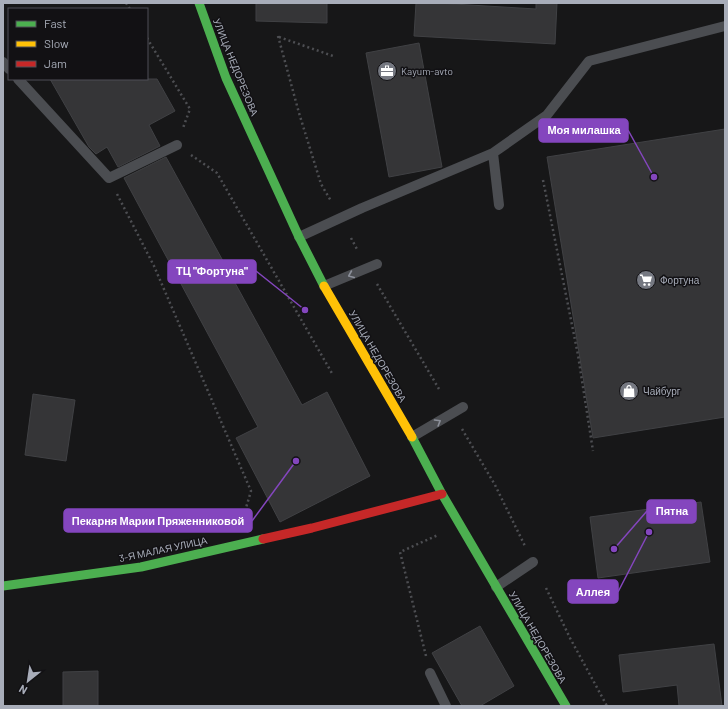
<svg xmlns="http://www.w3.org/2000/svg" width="728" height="709" viewBox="0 0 728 709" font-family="Barlow,sans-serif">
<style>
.building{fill:#353537;stroke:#404144}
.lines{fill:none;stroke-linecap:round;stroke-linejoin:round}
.path{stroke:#4d4e52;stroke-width:2.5;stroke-dasharray:2 3;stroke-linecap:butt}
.lane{stroke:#4b4d51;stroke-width:10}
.fast{stroke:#4caf50;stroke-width:9}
.slow{stroke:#ffc107;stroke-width:9}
.jam{stroke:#c62828;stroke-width:9}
.oneway{stroke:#8c909a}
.labels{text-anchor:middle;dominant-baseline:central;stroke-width:3;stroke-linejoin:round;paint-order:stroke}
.street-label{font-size:10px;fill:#a8adb9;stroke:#121114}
.poi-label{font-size:10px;fill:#a8adb9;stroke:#121114;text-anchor:start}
.leader{fill:none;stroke:#8446be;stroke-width:1.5}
.callout-dot{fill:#8446be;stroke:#121114;stroke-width:1.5}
.callout{fill:#8446be;stroke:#8446be;stroke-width:1.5}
.callout-label{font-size:11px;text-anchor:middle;font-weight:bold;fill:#fff}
</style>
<rect width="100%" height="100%" fill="#171718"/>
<path class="building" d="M 256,3 L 327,3 L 327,23 L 256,21 Z
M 416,3 L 437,3 L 536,9 L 536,3 L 557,3 L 555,44 L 414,36 Z
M 419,43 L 442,167 L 389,177 L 366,53 Z
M 50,79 L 157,79 L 175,111 L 149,125 L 160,146 L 118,167 L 107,147 L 96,154 L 89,147 Z
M 725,129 L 725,417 L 593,438 L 547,157 Z
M 166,157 L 302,405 L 327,392 L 370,476 L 280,522 L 236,438 L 258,427 L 124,178 Z
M 33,394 L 75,400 L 66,461 L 25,455 Z
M 701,502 L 710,562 L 598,578 L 590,517 Z
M 480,626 L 514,686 L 480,706 L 462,706 L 432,653 Z
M 714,644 L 722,706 L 679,706 L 677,685 L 623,692 L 619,655 Z
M 98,671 L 98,706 L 63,706 L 63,672 Z"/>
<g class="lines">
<path class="path" d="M 126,3 L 130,9
M 278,36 L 299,113 L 321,184 L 331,201
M 279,37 L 333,56
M 147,38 L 190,109 L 183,128
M 191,155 L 217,173 L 333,375
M 543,180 L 578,355 L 593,451
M 117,194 L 154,266 L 251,491 L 243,518
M 351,238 L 358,251
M 377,284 L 439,389
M 462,429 L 495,485 L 525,546
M 546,588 L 570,638 L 607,706
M 426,656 L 400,552 L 438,535"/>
<path class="lane" d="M 3,62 L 9,69
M 18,79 L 109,178 L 177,145
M 499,205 L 493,153 L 547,115 L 589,61 L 725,26
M 299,237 L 362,208 L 493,153
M 324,286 L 377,264
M 412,437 L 463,407
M 496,587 L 533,562
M 430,673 L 446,706"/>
<path class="fast" d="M 199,3 L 226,78 L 299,237 L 324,286
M 412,437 L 442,494 L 566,706
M 3,586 L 141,567 L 263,539"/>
<path class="slow" d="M 324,286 L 412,437"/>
<path class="jam" d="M 263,539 L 312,528 L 442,494"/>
</g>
<defs><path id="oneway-chevron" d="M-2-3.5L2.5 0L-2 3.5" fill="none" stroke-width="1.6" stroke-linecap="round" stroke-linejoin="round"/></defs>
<g class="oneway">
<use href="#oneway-chevron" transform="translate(351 275) rotate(157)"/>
<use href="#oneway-chevron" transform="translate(438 422) rotate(-31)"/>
</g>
<defs>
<symbol id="office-disc" viewBox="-11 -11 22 22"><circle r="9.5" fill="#757881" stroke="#121114"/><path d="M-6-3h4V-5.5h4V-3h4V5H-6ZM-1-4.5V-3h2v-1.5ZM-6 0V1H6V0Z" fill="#fff"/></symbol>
<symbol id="supermarket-disc" viewBox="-11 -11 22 22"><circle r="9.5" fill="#757881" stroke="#121114"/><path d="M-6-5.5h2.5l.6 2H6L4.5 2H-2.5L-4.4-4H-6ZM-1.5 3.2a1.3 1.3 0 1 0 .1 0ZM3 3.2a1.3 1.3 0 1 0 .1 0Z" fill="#fff"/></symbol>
<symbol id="shop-disc" viewBox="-11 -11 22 22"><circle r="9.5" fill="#757881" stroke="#121114"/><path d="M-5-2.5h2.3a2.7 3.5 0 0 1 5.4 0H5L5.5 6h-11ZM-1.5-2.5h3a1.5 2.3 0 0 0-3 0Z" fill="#fff"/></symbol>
</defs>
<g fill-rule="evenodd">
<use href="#office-disc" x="376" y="60" width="22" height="22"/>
<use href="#supermarket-disc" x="635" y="269" width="22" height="22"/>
<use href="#shop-disc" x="618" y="380" width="22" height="22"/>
</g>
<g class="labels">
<g class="street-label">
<text transform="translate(236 67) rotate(68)">УЛИЦА НЕДОРЕЗОВА</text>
<text transform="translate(378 356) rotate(60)">УЛИЦА НЕДОРЕЗОВА</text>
<text transform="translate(163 549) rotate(-12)">3-Я МАЛАЯ УЛИЦА</text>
<text transform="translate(538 637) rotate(60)">УЛИЦА НЕДОРЕЗОВА</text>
</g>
<g class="poi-label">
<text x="401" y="71">Kayum-avto</text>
<text x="660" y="280">Фортуна</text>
<text x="643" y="391">Чайбург</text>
</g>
</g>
<path class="leader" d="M654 177L628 130M305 310L256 271M614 549L647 511M296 461L252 521M649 532L618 592"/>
<g class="callout-dot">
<circle cx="654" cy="177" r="4"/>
<circle cx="305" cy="310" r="4"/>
<circle cx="614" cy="549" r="4"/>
<circle cx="296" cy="461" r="4"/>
<circle cx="649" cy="532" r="4"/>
</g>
<g class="callout">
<rect x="539" y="119" width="89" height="23" rx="4"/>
<rect x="168" y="260" width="88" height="23" rx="4"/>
<rect x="647" y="500" width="49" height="23" rx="4"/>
<rect x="64" y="509" width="188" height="23" rx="4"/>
<rect x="568" y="580" width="50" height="23" rx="4"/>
</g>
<g class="callout-label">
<text x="584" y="134">Моя милашка</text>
<text x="212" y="275">ТЦ "Фортуна"</text>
<text x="672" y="515">Пятна</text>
<text x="158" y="525">Пекарня Марии Пряженниковой</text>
<text x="593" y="596">Аллея</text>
</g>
<rect width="728" height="709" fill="none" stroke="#a8adb9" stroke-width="8"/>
<rect x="8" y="8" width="140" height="72" fill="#121114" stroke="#4e4f56"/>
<rect x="16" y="21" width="20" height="6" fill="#4caf50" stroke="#4e4f56"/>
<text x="44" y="28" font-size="12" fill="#a8adb9">Fast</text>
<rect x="16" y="41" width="20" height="6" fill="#ffc107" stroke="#4e4f56"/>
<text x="44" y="48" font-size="12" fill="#a8adb9">Slow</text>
<rect x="16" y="61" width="20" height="6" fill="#c62828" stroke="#4e4f56"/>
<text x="44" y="68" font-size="12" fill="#a8adb9">Jam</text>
<g transform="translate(28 681) rotate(210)" stroke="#121114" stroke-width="3" paint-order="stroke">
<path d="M0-3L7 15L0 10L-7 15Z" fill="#a8adb9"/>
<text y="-6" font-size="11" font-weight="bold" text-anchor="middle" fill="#a8adb9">N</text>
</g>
</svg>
